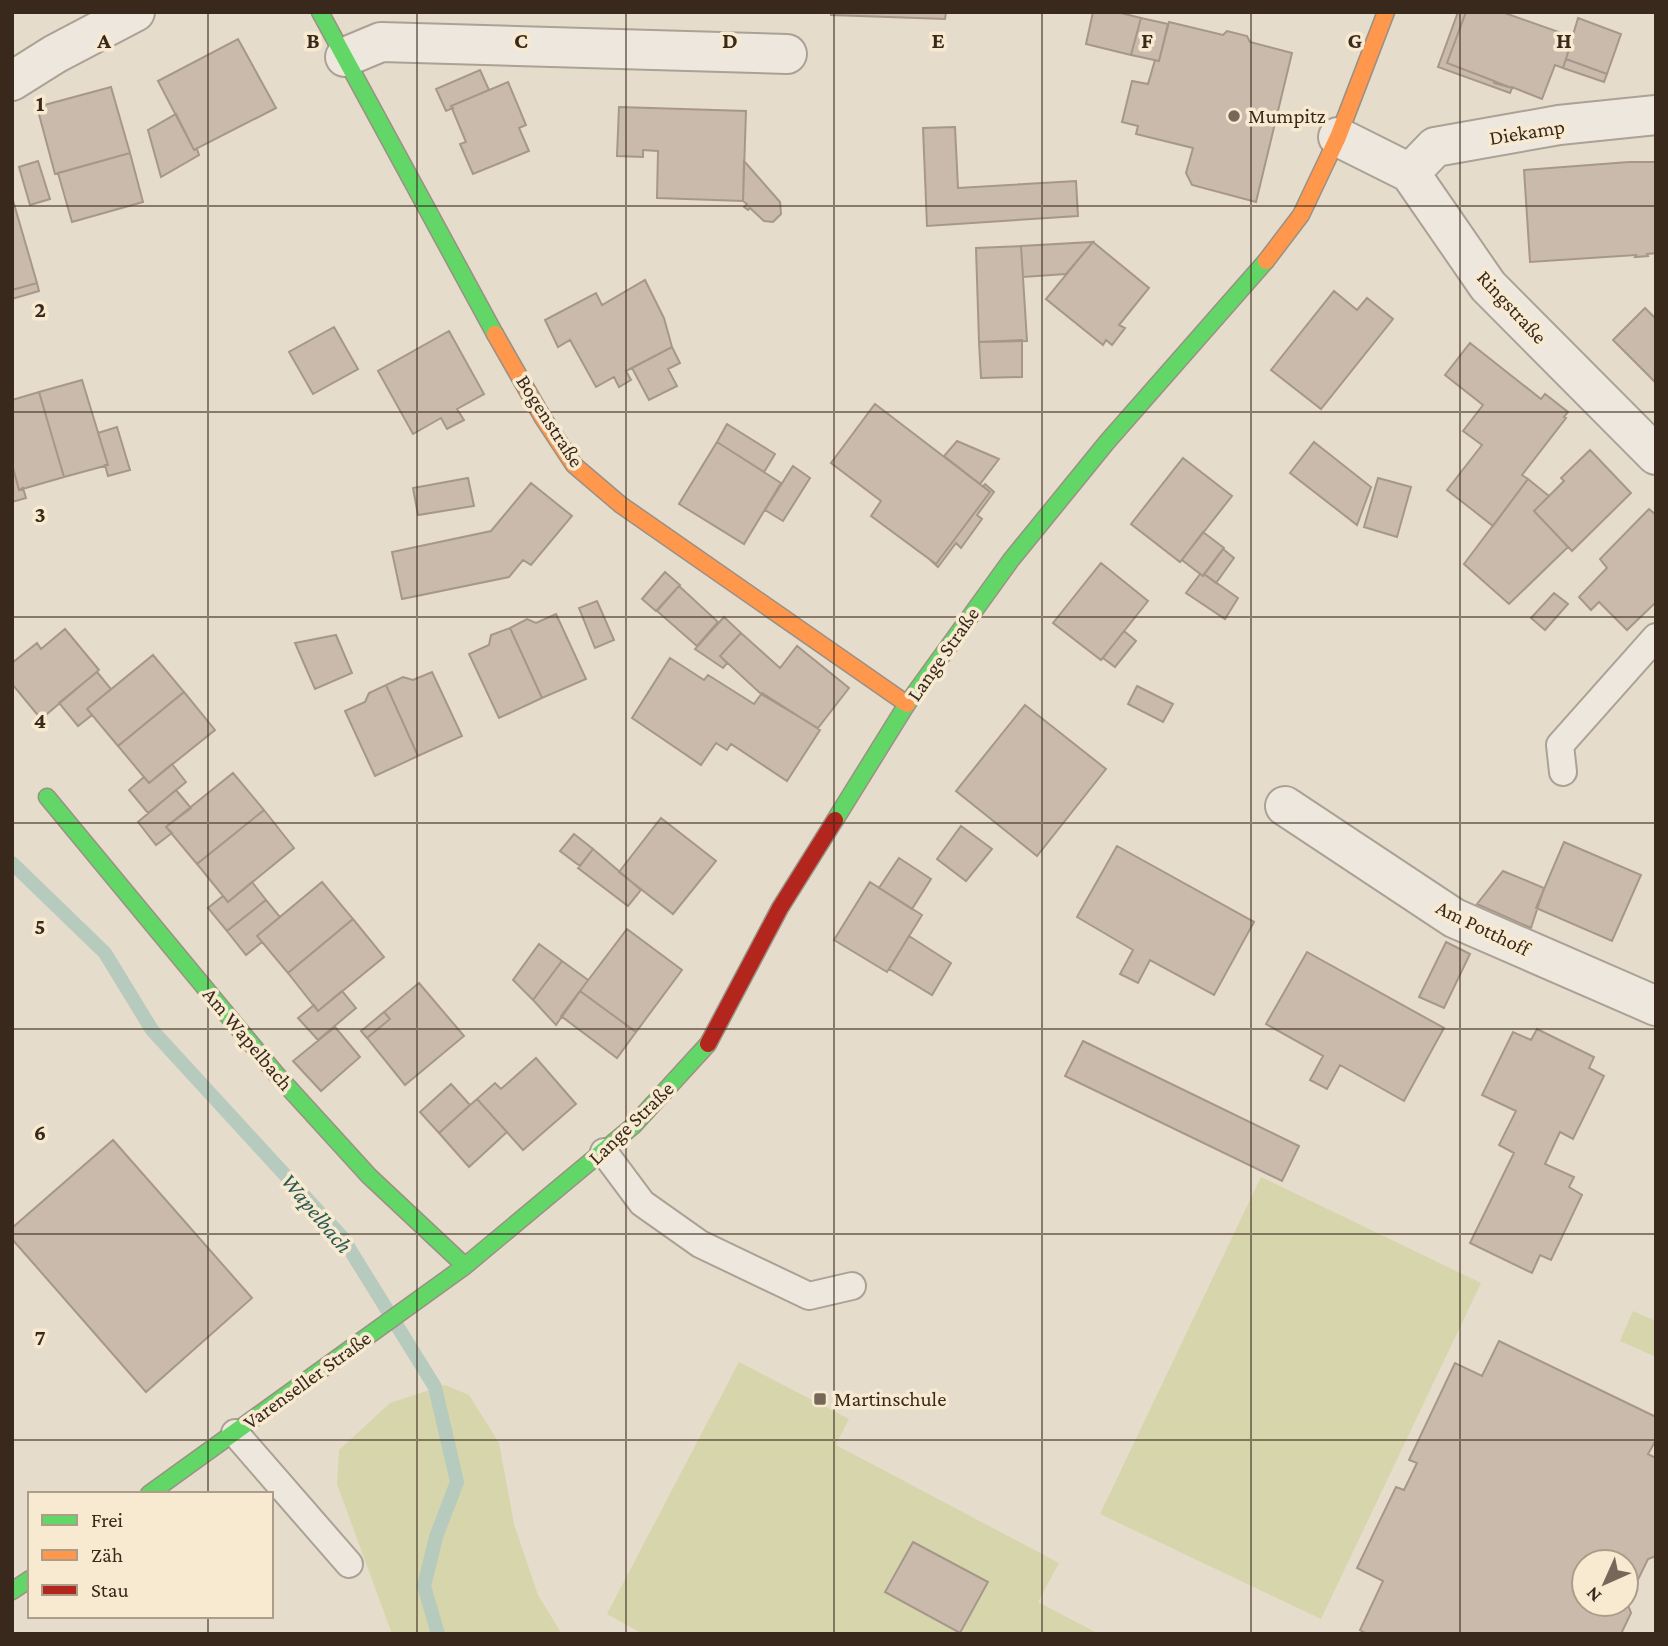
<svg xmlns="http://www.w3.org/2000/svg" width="1668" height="1646" viewBox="0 0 1668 1646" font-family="'Crimson Pro',serif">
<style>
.green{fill:#d7d5ac}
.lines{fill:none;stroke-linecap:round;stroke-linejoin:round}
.stream{stroke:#b7cabe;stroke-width:14}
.building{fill:#c9baac;stroke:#a6978a;stroke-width:2;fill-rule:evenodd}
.lane-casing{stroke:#aba195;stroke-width:30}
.street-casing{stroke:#aba195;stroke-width:42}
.fast-casing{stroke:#9a9084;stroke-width:19}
.slow-casing{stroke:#9a9084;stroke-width:19}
.jam-casing{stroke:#9a9084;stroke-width:19}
.lane{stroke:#ede7dd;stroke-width:26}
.street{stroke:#ede7dd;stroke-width:38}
.fast{stroke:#63d668;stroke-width:16}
.slow{stroke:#ff974d;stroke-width:16}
.jam{stroke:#b3261e;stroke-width:16}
.grid{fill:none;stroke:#39291c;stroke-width:2;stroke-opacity:0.55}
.poi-dot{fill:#766859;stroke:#f8ead0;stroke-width:2.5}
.labels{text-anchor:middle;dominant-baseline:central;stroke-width:7;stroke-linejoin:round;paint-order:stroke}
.poi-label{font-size:21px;fill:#39291c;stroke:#f8ead0;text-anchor:start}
.street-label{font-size:21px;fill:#39291c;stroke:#f8ead0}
.water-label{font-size:23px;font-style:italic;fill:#2a5a55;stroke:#f8ead0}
.grid-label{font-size:23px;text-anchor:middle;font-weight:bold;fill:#39291c;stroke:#f8ead0;stroke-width:7;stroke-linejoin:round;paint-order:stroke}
</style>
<rect width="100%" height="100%" fill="#e6dccb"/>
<path class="green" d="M 1261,1177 L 1481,1283 L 1321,1619 L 1100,1514 Z
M 1633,1311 L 1656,1321 L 1656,1357 L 1620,1341 Z
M 739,1362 L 849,1419 L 836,1445 L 1059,1563 L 1038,1602 L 1099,1634 L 643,1634 L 607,1614 Z
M 445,1385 L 469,1395 L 499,1443 L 514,1524 L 538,1595 L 562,1634 L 392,1634 L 337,1484 L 339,1450 L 390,1403 Z"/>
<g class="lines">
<path class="stream" d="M 12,863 L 105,953 L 152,1030 L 342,1237 L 435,1387 L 457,1482 L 436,1537 L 424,1586 L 438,1634"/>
</g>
<path class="building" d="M 831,12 L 946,12 L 945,19 L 831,15 Z
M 1093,12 L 1117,12 L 1141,18 L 1131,55 L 1086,44 Z
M 1458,12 L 1466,12 L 1447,63 L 1512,88 L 1510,93 L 1438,67 Z
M 1466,12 L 1502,12 L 1573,37 L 1563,68 L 1555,65 L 1542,99 L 1512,87 L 1512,88 L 1494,83 L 1494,81 L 1447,63 Z
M 1141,18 L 1168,24 L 1159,61 L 1131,55 Z
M 1578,18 L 1621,34 L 1607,74 L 1566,59 Z
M 1169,22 L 1223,35 L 1227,31 L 1247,36 L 1250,42 L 1292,53 L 1256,202 L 1192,185 L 1186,173 L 1193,148 L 1136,134 L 1138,126 L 1122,122 L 1132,81 L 1148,84 L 1155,60 L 1159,61 Z
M 238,39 L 276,108 L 194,150 L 158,81 Z
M 1566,59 L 1607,74 L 1604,82 L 1563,68 Z
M 480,70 L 489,90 L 451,106 L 453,108 L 446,111 L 436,89 Z
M 508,82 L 526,125 L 519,128 L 529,151 L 473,174 L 460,144 L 466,142 L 451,106 Z
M 111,87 L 130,153 L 55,174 L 37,107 Z
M 619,107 L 746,111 L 743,201 L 657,198 L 658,151 L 643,150 L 643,157 L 617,156 Z
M 176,114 L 194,150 L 197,149 L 199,155 L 161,177 L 148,130 Z
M 955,127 L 958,188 L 1076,181 L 1078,216 L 927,226 L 923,128 Z
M 130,153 L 143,202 L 72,222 L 58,173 Z
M 38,161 L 50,199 L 30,205 L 19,167 Z
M 744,161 L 780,202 L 781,214 L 773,222 L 764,221 L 750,208 L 748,210 L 744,207 L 747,204 L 743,201 Z
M 1629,162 L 1656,162 L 1656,253 L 1647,254 L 1648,256 L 1635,257 L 1636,255 L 1530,262 L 1524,170 Z
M 12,197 L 37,283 L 12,290 Z
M 1093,242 L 1149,288 L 1119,325 L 1125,328 L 1112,345 L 1106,340 L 1103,345 L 1046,299 Z
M 1093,242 L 1066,274 L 1023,277 L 1021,246 Z
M 1021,246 L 1027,341 L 979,342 L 976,248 Z
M 645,280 L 664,318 L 672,347 L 626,371 L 631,380 L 619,387 L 614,377 L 596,387 L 570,340 L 558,347 L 545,320 L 596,293 L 602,305 Z
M 37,283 L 39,291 L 12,299 L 12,290 Z
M 1334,291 L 1357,310 L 1367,298 L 1393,319 L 1321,409 L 1271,370 Z
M 1645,308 L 1656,319 L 1656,383 L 1613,340 Z
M 334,327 L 358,369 L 313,394 L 289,352 Z
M 449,331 L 484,394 L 457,409 L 464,420 L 447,429 L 441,418 L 413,434 L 378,371 Z
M 1022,340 L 1022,377 L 981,378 L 979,342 Z
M 1470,343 L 1541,399 L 1545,394 L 1568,412 L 1564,417 L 1566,418 L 1522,475 L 1528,479 L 1493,526 L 1447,490 L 1482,445 L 1463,431 L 1483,405 L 1445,375 Z
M 672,347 L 680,363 L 668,369 L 677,386 L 649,400 L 632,368 Z
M 82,380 L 108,465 L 64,477 L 39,392 Z
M 39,392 L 64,477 L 19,490 L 12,464 L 12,400 Z
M 875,404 L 990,492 L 936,564 L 871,516 L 881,501 L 831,463 Z
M 727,424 L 775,454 L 764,472 L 717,442 Z
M 117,427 L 130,470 L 108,476 L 105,465 L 108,465 L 98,433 Z
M 957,441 L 999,459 L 980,484 L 944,456 Z
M 717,442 L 781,483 L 744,544 L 679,504 Z
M 1314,442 L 1371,487 L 1357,525 L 1290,473 Z
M 1590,450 L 1631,493 L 1572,551 L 1534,511 L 1564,481 L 1561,478 Z
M 1183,458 L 1232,496 L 1180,562 L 1131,524 Z
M 12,464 L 19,490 L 23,488 L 26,498 L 12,502 Z
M 793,466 L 810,478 L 783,521 L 765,510 Z
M 468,478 L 474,506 L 418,515 L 413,488 Z
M 1378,478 L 1411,487 L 1397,537 L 1364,527 Z
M 1528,479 L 1549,496 L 1534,511 L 1568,547 L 1509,604 L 1464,564 Z
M 531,483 L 572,516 L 531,565 L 523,560 L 509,577 L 402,599 L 392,552 L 491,531 Z
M 985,484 L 994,492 L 977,515 L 982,519 L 961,548 L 956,543 L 938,567 L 928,558 L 936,564 L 990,492 L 983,486 Z
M 1649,509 L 1656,515 L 1656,602 L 1627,630 L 1599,602 L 1591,610 L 1579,597 L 1607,568 L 1600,559 Z
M 1203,532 L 1224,548 L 1203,576 L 1182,560 Z
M 1223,549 L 1234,558 L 1216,583 L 1204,574 Z
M 1101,563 L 1148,601 L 1101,660 L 1053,623 Z
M 665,572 L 680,585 L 656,611 L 642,599 Z
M 1200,574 L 1203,576 L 1204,574 L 1238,598 L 1225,619 L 1186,593 Z
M 679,586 L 718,622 L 697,646 L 657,611 Z
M 1554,593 L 1568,604 L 1545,630 L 1531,618 Z
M 597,601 L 614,640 L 595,648 L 579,608 Z
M 556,614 L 586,679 L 542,698 L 510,628 L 527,619 L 536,623 Z
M 724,617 L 741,633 L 720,656 L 727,663 L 723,668 L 695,649 Z
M 510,628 L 542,698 L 499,718 L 469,654 L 489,645 L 491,635 Z
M 65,629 L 99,670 L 41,719 L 12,684 L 12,663 L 37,643 L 41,649 Z
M 1124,631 L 1136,641 L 1115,667 L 1103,658 Z
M 741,633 L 780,668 L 797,646 L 849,688 L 818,728 L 761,694 L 720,656 Z
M 336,635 L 352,673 L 315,689 L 295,643 Z
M 153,655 L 184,692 L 118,746 L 87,709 Z
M 670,658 L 704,680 L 708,675 L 754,704 L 762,693 L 820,730 L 787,781 L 731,744 L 727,750 L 716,743 L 701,765 L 632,718 Z
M 97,672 L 111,689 L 87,709 L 92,715 L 78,726 L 59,703 Z
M 432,672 L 462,736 L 418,756 L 386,685 L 403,677 L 413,680 Z
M 386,685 L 418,756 L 375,776 L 345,711 L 365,702 L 369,693 Z
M 1137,686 L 1173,704 L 1163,722 L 1128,704 Z
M 184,692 L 215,730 L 149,783 L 118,746 Z
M 1025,705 L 1106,769 L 1037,856 L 956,791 Z
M 172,764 L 186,782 L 148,813 L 129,790 L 144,777 L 149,783 Z
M 233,773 L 264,810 L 197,864 L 166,827 Z
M 176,790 L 191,808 L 166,827 L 172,833 L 156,845 L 138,822 Z
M 264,810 L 294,848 L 228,902 L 197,864 Z
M 661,818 L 716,861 L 673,914 L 619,872 Z
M 961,826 L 992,849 L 966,881 L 937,859 Z
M 574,834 L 593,849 L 580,866 L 560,851 Z
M 1564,842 L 1641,875 L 1612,941 L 1536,908 Z
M 1117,846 L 1254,922 L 1214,995 L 1150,960 L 1138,983 L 1120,974 L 1133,950 L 1077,917 Z
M 593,849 L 641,890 L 628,906 L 578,868 Z
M 899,858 L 931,879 L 912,909 L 879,888 Z
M 1503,871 L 1544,888 L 1531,928 L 1477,904 Z
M 252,882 L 266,900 L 227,931 L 208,908 L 223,896 L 228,902 Z
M 322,882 L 353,919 L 288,973 L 257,936 Z
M 870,882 L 922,915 L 887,972 L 834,940 Z
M 266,900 L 280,917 L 257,936 L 262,942 L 246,955 L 227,931 Z
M 353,919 L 384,957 L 318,1011 L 288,973 Z
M 627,929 L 682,970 L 636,1032 L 580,991 Z
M 909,936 L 951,963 L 932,995 L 889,969 Z
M 1446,942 L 1470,954 L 1444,1008 L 1419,997 Z
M 539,944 L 562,961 L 533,1000 L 513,980 Z
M 1307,952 L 1444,1028 L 1404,1101 L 1340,1065 L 1327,1089 L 1310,1080 L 1323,1056 L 1266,1024 Z
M 562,961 L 588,980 L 556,1025 L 533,1000 Z
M 419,983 L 464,1036 L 405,1085 L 367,1038 L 390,1019 L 384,1012 Z
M 342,991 L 356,1008 L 318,1040 L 298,1018 L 314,1005 L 318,1011 Z
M 580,991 L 636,1032 L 617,1058 L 561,1016 Z
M 384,1012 L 390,1019 L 367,1038 L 361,1031 Z
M 335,1027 L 360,1057 L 321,1091 L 293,1061 Z
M 1537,1029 L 1594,1057 L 1589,1068 L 1604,1076 L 1573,1139 L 1560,1132 L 1545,1164 L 1574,1177 L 1569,1187 L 1582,1195 L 1551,1260 L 1540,1255 L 1532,1273 L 1470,1243 L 1514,1153 L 1499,1145 L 1516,1111 L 1482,1095 L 1513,1032 L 1531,1040 Z
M 1083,1041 L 1299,1146 L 1282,1181 L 1065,1076 Z
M 536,1058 L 576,1104 L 523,1150 L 477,1099 L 495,1083 L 501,1089 Z
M 451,1084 L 470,1105 L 439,1133 L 420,1112 Z
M 477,1099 L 507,1132 L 469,1167 L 439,1133 Z
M 113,1140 L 252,1298 L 146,1392 L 12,1239 L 12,1228 Z
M 1499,1341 L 1656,1417 L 1656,1440 L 1648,1454 L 1656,1458 L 1656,1556 L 1648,1559 L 1627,1602 L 1631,1613 L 1621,1634 L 1367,1634 L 1360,1630 L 1383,1581 L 1357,1568 L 1396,1487 L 1404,1490 L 1417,1463 L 1409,1460 L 1455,1363 L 1482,1376 ZM 1584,1562 L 1626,1562 L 1626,1604 L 1584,1604 Z
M 913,1542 L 988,1582 L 960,1633 L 885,1592 Z"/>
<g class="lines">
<defs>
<path id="lane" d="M 1563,772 L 1560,745 L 1656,637
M 604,1152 L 642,1203 L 700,1244 L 809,1296 L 852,1286
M 235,1433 L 349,1564"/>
<path id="street" d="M 345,57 L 381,42 L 787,54
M 12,81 L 55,54 L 135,12
M 1338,137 L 1410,173 L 1488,286 L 1656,455
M 1410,173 L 1435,147 L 1559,125 L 1656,115
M 1285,806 L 1454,918 L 1656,1006"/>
<path id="fast" d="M 320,12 L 495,334
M 47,797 L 277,1075 L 369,1176 L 465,1266
M 835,820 L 907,704 L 1011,560 L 1107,442 L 1266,261
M 149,1494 L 465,1266 L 633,1126 L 708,1044
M 12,1591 L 30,1579"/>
<path id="slow" d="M 1266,261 L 1301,215 L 1338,137 L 1386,12
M 495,334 L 543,418 L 574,465 L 621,505 L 907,704"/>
<path id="jam" d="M 708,1044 L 780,908 L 835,820"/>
</defs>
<use href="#lane" class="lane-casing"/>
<use href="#street" class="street-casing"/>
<use href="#fast" class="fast-casing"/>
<use href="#slow" class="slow-casing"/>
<use href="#jam" class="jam-casing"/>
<use href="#lane" class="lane"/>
<use href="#street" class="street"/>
<use href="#fast" class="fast"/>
<use href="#slow" class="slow"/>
<use href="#jam" class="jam"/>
</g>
<path class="grid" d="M 208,12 L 208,1494M 417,12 L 417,1634M 626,12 L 626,1634M 834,12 L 834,1634M 1042,12 L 1042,1634M 1251,12 L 1251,1634M 1460,12 L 1460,1634M 12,206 L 1656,206M 12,412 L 1656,412M 12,617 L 1656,617M 12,823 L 1656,823M 12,1029 L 1656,1029M 12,1234 L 1656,1234M 12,1440 L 1656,1440M 208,1616 L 208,1634"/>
<g class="poi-dot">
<circle cx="1234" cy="116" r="7"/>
<rect x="813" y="1392" width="14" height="14" rx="3.5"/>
</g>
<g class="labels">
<g class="poi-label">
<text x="1248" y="116">Mumpitz</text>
<text x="834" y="1399">Martinschule</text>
</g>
<g class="street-label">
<text transform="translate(1527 132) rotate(-9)">Diekamp</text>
<text transform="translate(1512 307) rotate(47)">Ringstraße</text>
<text transform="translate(550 421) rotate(57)">Bogenstraße</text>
<text transform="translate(943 654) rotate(-55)">Lange Straße</text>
<text transform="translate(1483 928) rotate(26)">Am Potthoff</text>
<text transform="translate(248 1039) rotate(50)">Am Wapelbach</text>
<text transform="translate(631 1123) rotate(-44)">Lange Straße</text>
<text transform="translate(307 1380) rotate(-36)">Varenseller Straße</text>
</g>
<g class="water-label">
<text transform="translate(317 1213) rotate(50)">Wapelbach</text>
</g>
</g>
<g class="grid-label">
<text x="104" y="48">A</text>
<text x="313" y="48">B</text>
<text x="521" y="48">C</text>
<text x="730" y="48">D</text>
<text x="938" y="48">E</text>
<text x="1147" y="48">F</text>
<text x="1355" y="48">G</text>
<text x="1564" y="48">H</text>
<text x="40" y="111">1</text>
<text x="40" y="317">2</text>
<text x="40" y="522">3</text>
<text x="40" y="728">4</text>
<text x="40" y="934">5</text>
<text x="40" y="1140">6</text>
<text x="40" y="1345">7</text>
</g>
<rect width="1668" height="1646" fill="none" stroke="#39291c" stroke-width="28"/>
<rect x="28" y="1492" width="245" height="126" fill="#f8ead0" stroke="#ac9d88" stroke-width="2"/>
<rect x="42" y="1515" width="35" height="10" fill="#63d668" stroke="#ac9d88" stroke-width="2"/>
<text x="91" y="1527" font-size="21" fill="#39291c">Frei</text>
<rect x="42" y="1550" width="35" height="10" fill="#ff974d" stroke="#ac9d88" stroke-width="2"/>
<text x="91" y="1562" font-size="21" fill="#39291c">Zäh</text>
<rect x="42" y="1585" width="35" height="10" fill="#b3261e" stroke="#ac9d88" stroke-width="2"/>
<text x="91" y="1597" font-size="21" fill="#39291c">Stau</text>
<g transform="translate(1605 1583) rotate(225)"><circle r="33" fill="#f8ead0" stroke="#ac9d88" stroke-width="2"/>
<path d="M0-5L12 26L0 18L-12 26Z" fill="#766859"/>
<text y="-10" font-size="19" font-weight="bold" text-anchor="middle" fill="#39291c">N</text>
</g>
</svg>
